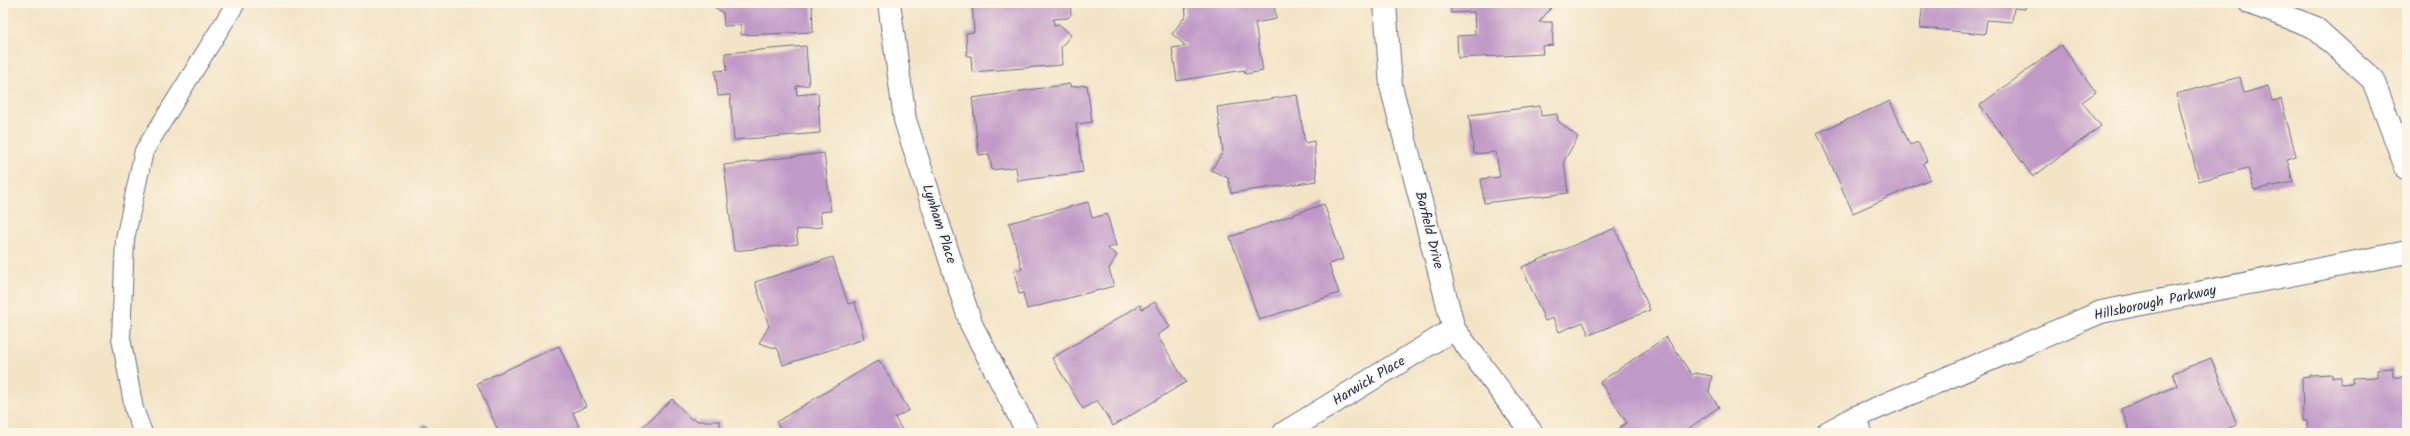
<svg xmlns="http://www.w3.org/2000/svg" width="2410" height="436" viewBox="0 0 2410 436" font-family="Kalam,sans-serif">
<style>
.building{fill:#c09ac7}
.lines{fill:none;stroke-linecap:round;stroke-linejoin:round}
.lane-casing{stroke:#676e82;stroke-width:20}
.street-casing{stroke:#676e82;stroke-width:24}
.secondary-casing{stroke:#676e82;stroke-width:24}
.lane{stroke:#fff;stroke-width:18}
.street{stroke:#fff;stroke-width:22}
.secondary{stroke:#fff;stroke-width:22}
.labels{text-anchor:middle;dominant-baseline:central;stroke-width:3;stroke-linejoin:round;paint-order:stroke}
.street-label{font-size:14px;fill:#1b2f5e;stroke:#fcf5e5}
</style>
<rect width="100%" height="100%" fill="#fcf5e5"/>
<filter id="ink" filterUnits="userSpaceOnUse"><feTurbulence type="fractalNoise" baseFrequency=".025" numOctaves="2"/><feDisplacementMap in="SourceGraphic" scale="8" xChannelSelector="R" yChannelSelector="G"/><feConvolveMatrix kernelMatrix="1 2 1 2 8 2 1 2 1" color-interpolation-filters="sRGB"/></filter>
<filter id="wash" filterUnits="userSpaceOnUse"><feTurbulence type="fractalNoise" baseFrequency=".012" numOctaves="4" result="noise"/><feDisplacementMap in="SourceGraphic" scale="16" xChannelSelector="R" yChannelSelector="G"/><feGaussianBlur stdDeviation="0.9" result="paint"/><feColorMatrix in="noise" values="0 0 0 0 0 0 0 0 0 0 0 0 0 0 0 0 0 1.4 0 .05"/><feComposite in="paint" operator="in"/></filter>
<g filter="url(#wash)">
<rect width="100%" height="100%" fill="#f3e4c6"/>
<g id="blocks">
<path class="building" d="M 709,3 L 812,3 L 813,32 L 741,35 L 741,25 L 724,26 L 723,13 Z
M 972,3 L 1070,3 L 1071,14 L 1068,18 L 1053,19 L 1054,25 L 1059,24 L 1071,35 L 1061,47 L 1062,65 L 972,72 L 971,56 L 967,56 L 966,33 L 974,32 Z
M 1195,3 L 1274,3 L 1276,19 L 1255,23 L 1263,71 L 1245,74 L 1244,70 L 1177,81 L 1172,48 L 1186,46 L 1172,34 L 1186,15 L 1185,5 Z
M 1450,3 L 1555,3 L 1539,22 L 1552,22 L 1553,45 L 1542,46 L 1543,54 L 1458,58 L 1457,36 L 1475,35 L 1474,12 L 1451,13 Z
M 1923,3 L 2026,3 L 2025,9 L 2014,8 L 2012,22 L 1987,20 L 1985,34 L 1920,28 Z
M 2061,45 L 2096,92 L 2082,102 L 2101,126 L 2033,177 L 1980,105 Z
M 806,46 L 809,85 L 796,86 L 797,95 L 818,93 L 820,133 L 734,140 L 730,95 L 718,96 L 715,71 L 727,70 L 725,53 Z
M 2240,77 L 2244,93 L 2268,86 L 2272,101 L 2281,99 L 2296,156 L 2287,159 L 2293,182 L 2254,190 L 2248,168 L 2199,181 L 2176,94 Z
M 1070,84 L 1070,87 L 1087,85 L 1092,122 L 1076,124 L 1083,172 L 1018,181 L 1016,167 L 992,170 L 989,154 L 979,155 L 972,98 Z
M 1297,95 L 1305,143 L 1314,141 L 1317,181 L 1231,193 L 1228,178 L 1211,170 L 1223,152 L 1217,107 Z
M 1890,101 L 1910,145 L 1918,142 L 1927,161 L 1923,163 L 1930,179 L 1853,213 L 1817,133 Z
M 1540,106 L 1541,116 L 1557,114 L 1558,121 L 1578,137 L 1564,161 L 1568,193 L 1484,203 L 1481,179 L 1500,177 L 1496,152 L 1474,154 L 1469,115 Z
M 824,153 L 831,211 L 820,212 L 822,227 L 796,230 L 798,244 L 734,251 L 724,165 Z
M 1088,202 L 1092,218 L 1107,214 L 1116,246 L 1107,248 L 1117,255 L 1109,269 L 1114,286 L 1027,309 L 1023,293 L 1019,294 L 1014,271 L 1022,269 L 1009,223 Z
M 1324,204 L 1343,259 L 1329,264 L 1339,293 L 1259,320 L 1230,237 Z
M 1615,228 L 1650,310 L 1589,335 L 1583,322 L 1559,332 L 1553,318 L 1545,321 L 1522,267 Z
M 833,257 L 848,304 L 855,302 L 864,339 L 783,365 L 778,349 L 759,343 L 769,326 L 755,282 Z
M 1155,302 L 1170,327 L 1157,335 L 1186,382 L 1113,426 L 1097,400 L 1083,409 L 1052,358 L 1140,305 L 1142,309 Z
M 1666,337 L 1692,375 L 1695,373 L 1712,376 L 1709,392 L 1719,407 L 1682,433 L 1624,433 L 1620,427 L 1627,423 L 1600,382 Z
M 559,346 L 586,406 L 573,413 L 582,433 L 499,433 L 477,383 Z
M 2211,358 L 2237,425 L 2217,433 L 2131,433 L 2121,409 L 2177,386 L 2173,373 Z
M 879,360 L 909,410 L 895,418 L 904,433 L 783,433 L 776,422 Z
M 2393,368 L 2393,377 L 2406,377 L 2407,433 L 2307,433 L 2307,421 L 2303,421 L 2302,378 L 2310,377 L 2310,375 L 2332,374 L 2332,377 L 2341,377 L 2341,384 L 2353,383 L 2353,378 L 2377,377 L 2377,369 Z
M 672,399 L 692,420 L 694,418 L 697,421 L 720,421 L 720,433 L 636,433 Z
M 424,424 L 436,433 L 417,433 Z"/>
</g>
</g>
<g filter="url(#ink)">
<use href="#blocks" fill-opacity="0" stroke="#676e82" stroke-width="1"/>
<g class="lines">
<defs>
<path id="lane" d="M 143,433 L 134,409 L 121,338 L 125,239 L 144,151 L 236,3"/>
<path id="street" d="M 889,3 L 905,120 L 971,324 L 1028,433
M 1385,3 L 1391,86 L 1454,329 L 1532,433
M 2250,3 L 2314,27 L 2373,80 L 2407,170
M 1856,417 L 1861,433
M 1284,433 L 1454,329"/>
<path id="secondary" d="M 1827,433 L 1856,417 L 2101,312 L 2407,252"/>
</defs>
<use href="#lane" class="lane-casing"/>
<use href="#street" class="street-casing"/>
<use href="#secondary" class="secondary-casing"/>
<use href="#lane" class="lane"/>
<use href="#street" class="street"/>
<use href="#secondary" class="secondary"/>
</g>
</g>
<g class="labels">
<g class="street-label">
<text transform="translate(939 224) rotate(72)">Lynham Place</text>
<text transform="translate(1429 230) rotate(76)">Barfield Drive</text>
<text transform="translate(2155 303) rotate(-12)">Hillsborough Parkway</text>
<text transform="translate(1369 381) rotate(-31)">Harwick Place</text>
</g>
</g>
<rect width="2410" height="436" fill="none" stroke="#fcf5e5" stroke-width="16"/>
</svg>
